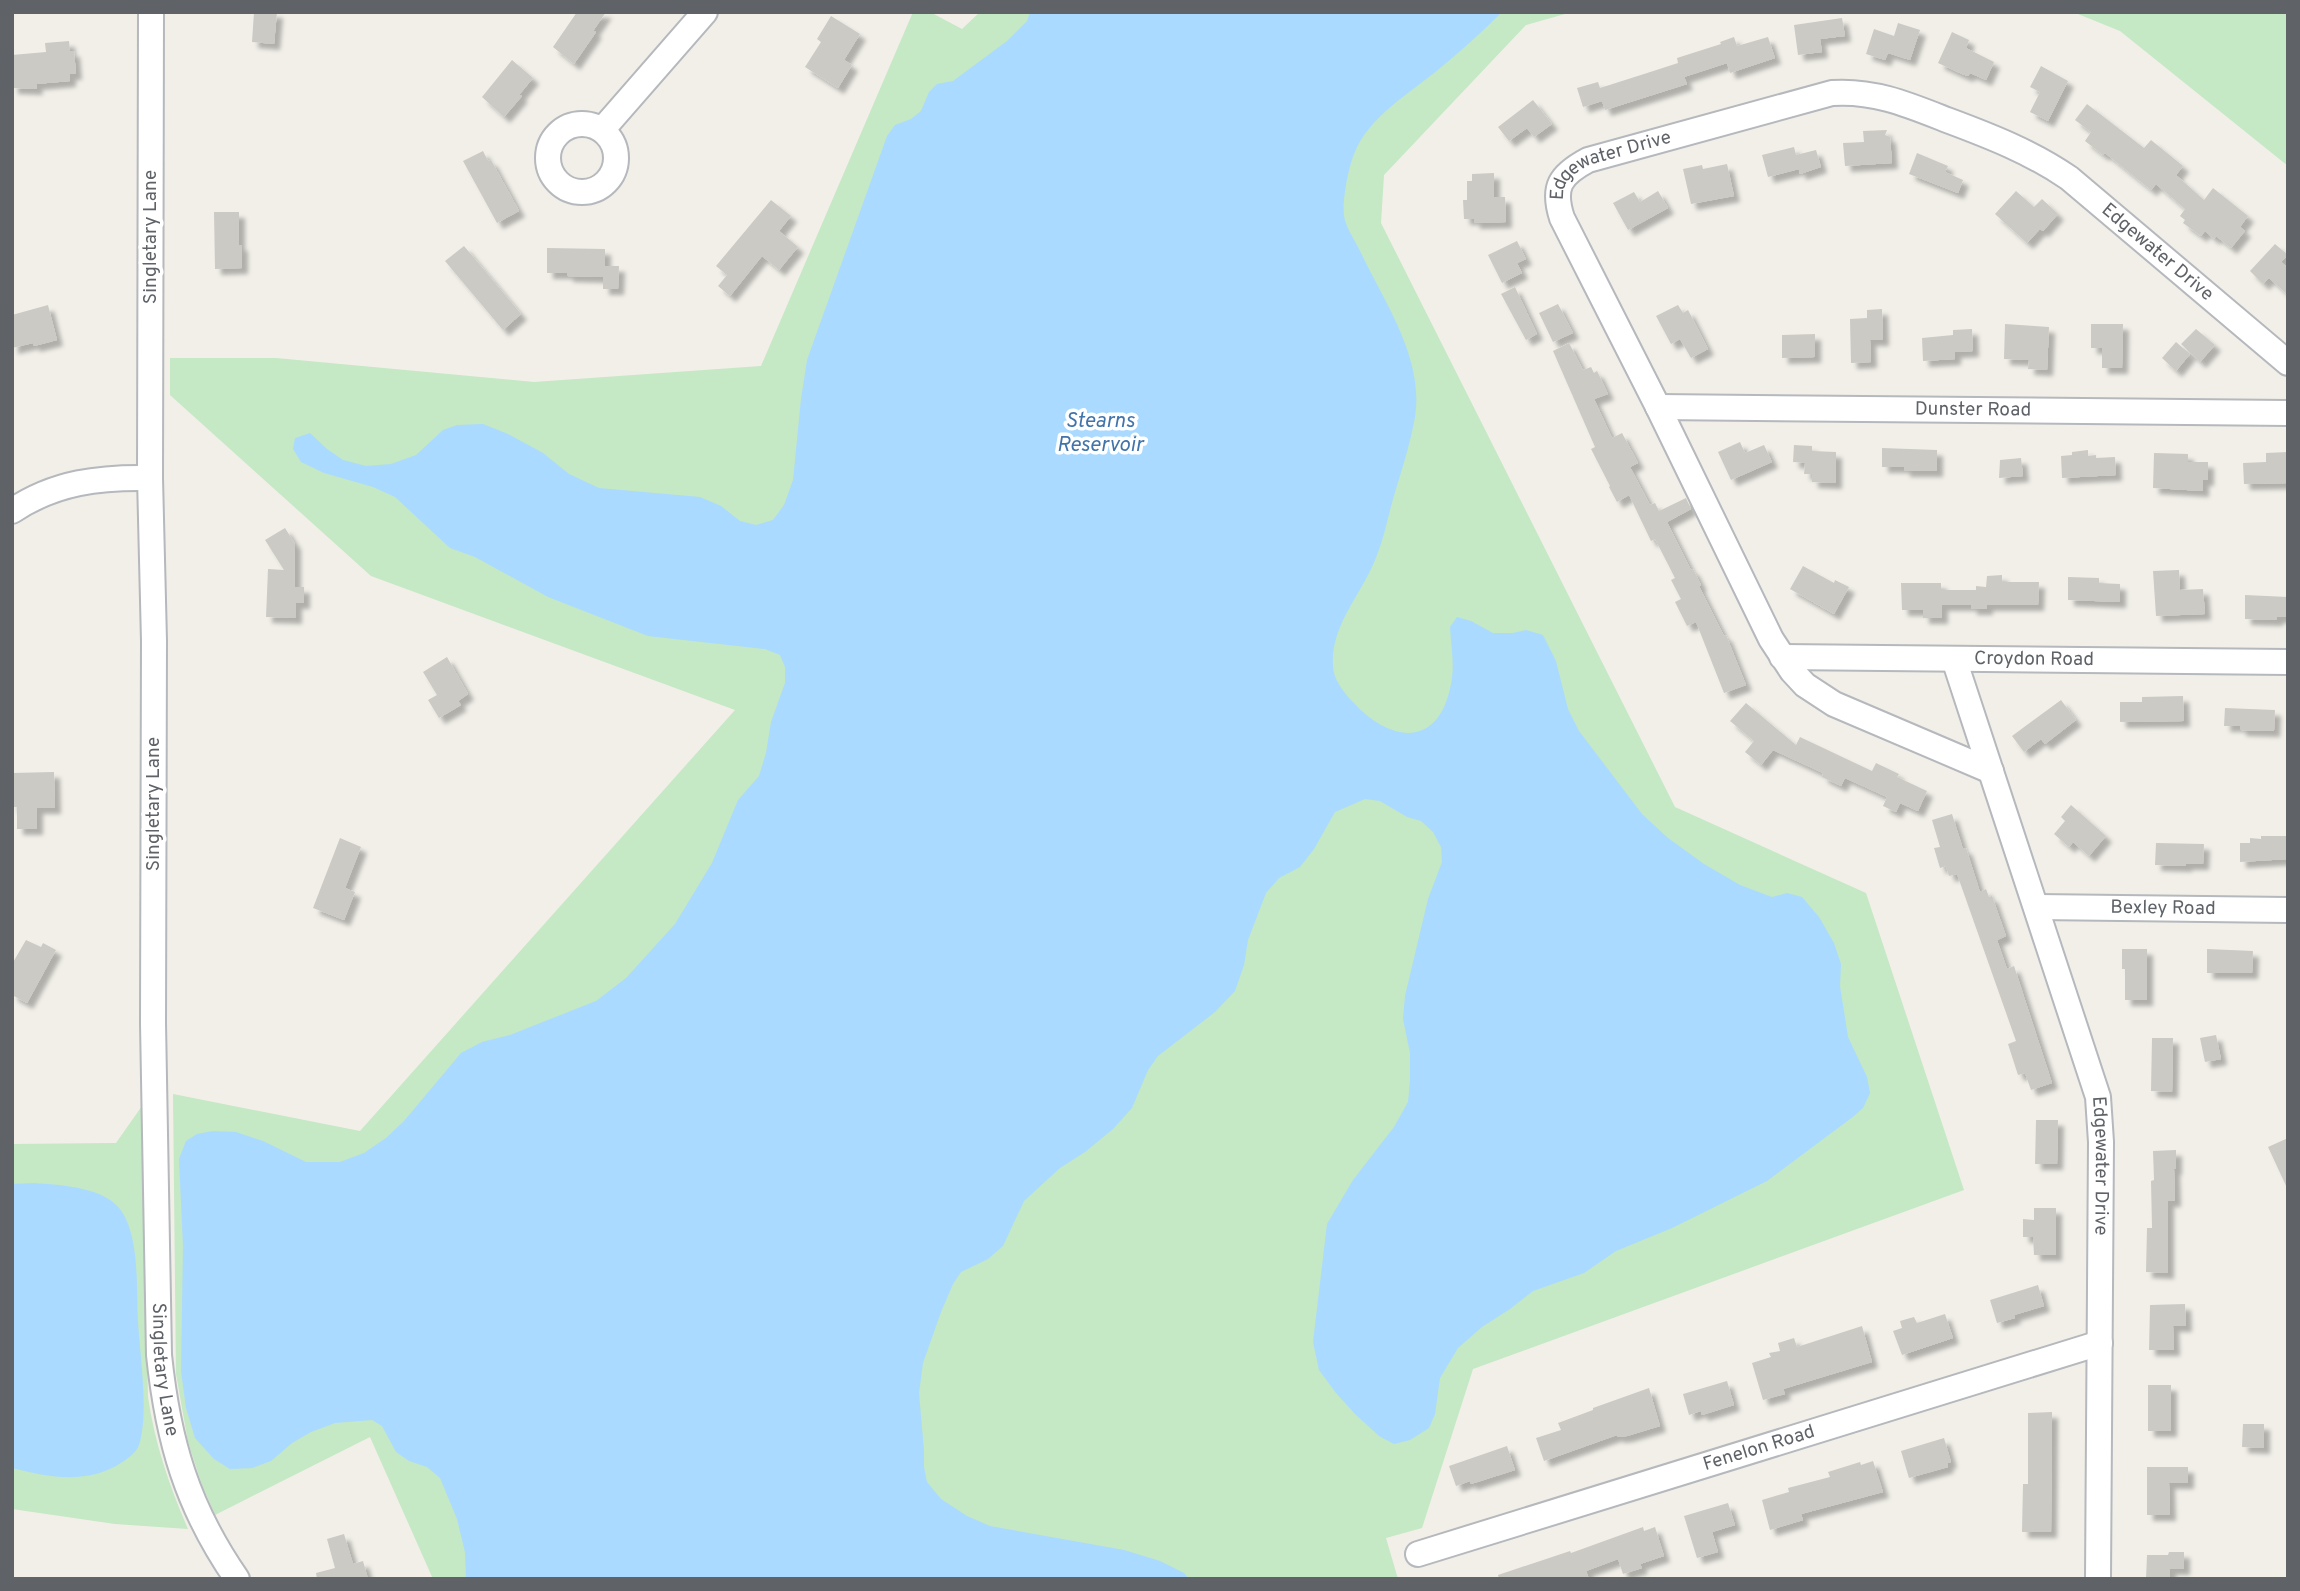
<svg xmlns="http://www.w3.org/2000/svg" width="2300" height="1591" viewBox="0 0 2300 1591" font-family="Overpass,sans-serif">
<style>
.green{fill:#c5e8c5}
.water{fill:#aadaff}
.building{fill:#cccac5;filter:url(#shadow)}
.lines{fill:none;stroke-linecap:round;stroke-linejoin:round}
.minor-casing{stroke:#b5b8bc;stroke-width:28}
.minor{stroke:#fff;stroke-width:24}
.labels{text-anchor:middle;dominant-baseline:central;stroke-width:7;stroke-linejoin:round;paint-order:stroke}
.street-label{font-size:19px;fill:#5f6368;stroke:#fff}
.water-label{font-size:21px;font-style:italic;fill:#4174aa;stroke:#fff}
</style>
<defs>
<filter id="shadow"><feDropShadow dx="6" dy="6" stdDeviation="2" flood-color="#0004"/></filter>
</defs>
<rect width="100%" height="100%" fill="#f1efe8"/>
<path class="green" d="M 913,12 L 930,12 L 962,29 L 980,12 L 1572,12 L 1526,25 L 1384,175 L 1381,223 L 1675,807 L 1866,893 L 1964,1190 L 1473,1369 L 1422,1528 L 1386,1538 L 1398,1579 L 433,1579 L 370,1437 L 215,1515 L 201,1482 L 188,1442 L 176,1374 L 173,1094 L 360,1131 L 735,710 L 371,576 L 170,395 L 170,358 L 276,358 L 534,382 L 761,366 Z
M 2073,12 L 2288,12 L 2288,166 L 2120,31 Z
M 142,1106 L 148,1397 C 155,1444 169,1485 188,1529 L 115,1524 L 12,1509 L 12,1144 L 116,1143 Z"/>
<path class="water" d="M 1030,12 L 1502,12 C 1482,32 1461,51 1439,69 C 1410,93 1368,117 1354,154 C 1348,169 1342,201 1344,216 C 1346,229 1357,243 1362,255 C 1386,305 1424,359 1415,417 C 1410,445 1401,472 1393,499 C 1388,517 1384,537 1377,555 C 1364,592 1330,624 1333,666 C 1333,679 1344,693 1353,702 C 1390,743 1439,749 1451,684 C 1455,664 1451,646 1450,627 L 1457,617 L 1471,621 L 1493,633 L 1513,633 L 1526,630 L 1543,635 L 1556,661 L 1568,709 L 1579,731 L 1642,814 L 1668,838 L 1704,864 L 1740,885 L 1772,897 L 1787,893 L 1802,897 L 1819,917 L 1834,943 L 1841,964 L 1840,986 L 1848,1037 L 1867,1077 L 1870,1093 L 1863,1108 L 1854,1116 L 1767,1181 L 1672,1228 L 1616,1251 L 1584,1273 L 1533,1291 L 1510,1309 L 1482,1327 L 1458,1348 L 1440,1378 L 1435,1414 L 1429,1428 L 1410,1440 L 1394,1444 L 1379,1436 L 1355,1414 L 1336,1393 L 1319,1370 L 1313,1342 L 1327,1224 L 1353,1180 L 1394,1127 L 1408,1102 L 1410,1081 L 1410,1053 L 1403,1019 L 1405,996 L 1428,899 L 1442,862 L 1441,847 L 1433,832 L 1421,821 L 1407,817 L 1380,801 L 1365,799 L 1335,812 L 1314,849 L 1300,867 L 1279,878 L 1266,893 L 1248,940 L 1244,965 L 1235,991 L 1215,1012 L 1158,1056 L 1148,1070 L 1132,1108 L 1113,1129 L 1085,1152 L 1060,1168 L 1024,1201 L 1003,1246 L 988,1259 L 961,1272 L 953,1284 L 941,1312 L 923,1363 L 919,1393 L 924,1451 L 924,1467 L 927,1482 L 941,1499 L 967,1516 L 990,1526 L 1124,1550 L 1160,1561 L 1184,1573 L 1189,1579 L 466,1579 L 465,1552 L 457,1519 L 440,1478 L 427,1467 L 409,1461 L 396,1452 L 382,1426 L 372,1420 L 335,1423 L 311,1432 L 292,1443 L 271,1461 L 252,1468 L 230,1469 L 214,1459 L 195,1438 L 186,1408 L 181,1371 L 183,1246 L 179,1159 L 186,1141 L 197,1134 L 213,1131 L 236,1132 L 263,1141 L 306,1162 L 340,1162 L 364,1153 L 386,1138 L 404,1121 L 461,1053 L 482,1042 L 510,1035 L 596,1001 L 626,978 L 675,924 L 712,863 L 738,800 L 759,776 L 766,753 L 771,722 L 785,683 L 785,667 L 780,655 L 765,649 L 648,636 L 548,597 L 475,557 L 450,548 L 395,497 L 373,487 L 324,473 L 301,462 L 293,449 L 295,438 L 310,433 L 327,449 L 343,460 L 366,466 L 391,464 L 416,455 L 443,430 L 457,425 L 483,424 L 508,434 L 543,453 L 569,474 L 599,488 L 700,497 L 721,506 L 740,521 L 756,525 L 773,520 L 784,505 L 793,480 L 801,399 L 807,360 L 887,136 L 895,125 L 911,119 L 921,111 L 929,92 L 937,84 L 953,81 L 1007,41 L 1027,21 Z
M 34,1183 C 60,1185 107,1187 122,1212 C 140,1239 136,1291 138,1322 C 140,1356 149,1414 139,1445 C 136,1454 124,1461 116,1466 C 82,1484 48,1477 12,1468 L 12,1184 Z"/>
<path class="building" d="M 254,12 L 277,12 L 274,44 L 252,42 Z
M 577,12 L 606,12 L 593,31 L 596,32 L 574,64 L 553,47 Z
M 831,16 L 860,34 L 844,60 L 852,65 L 838,88 L 805,67 L 821,42 L 817,39 Z
M 1842,18 L 1845,36 L 1820,39 L 1822,52 L 1798,55 L 1794,25 Z
M 1898,23 L 1920,30 L 1910,60 L 1888,53 L 1885,60 L 1866,54 L 1874,29 L 1894,36 Z
M 1952,32 L 1969,40 L 1966,48 L 1994,62 L 1986,80 L 1970,73 L 1968,76 L 1962,74 L 1938,63 Z
M 1734,37 L 1737,46 L 1768,37 L 1775,58 L 1730,73 L 1727,63 L 1684,77 L 1687,84 L 1605,110 L 1602,101 L 1583,107 L 1577,88 L 1598,82 L 1600,88 L 1644,74 L 1678,63 L 1677,58 L 1721,44 L 1720,42 Z
M 69,41 L 70,51 L 74,51 L 76,74 L 70,74 L 70,81 L 36,84 L 37,89 L 12,88 L 12,55 L 46,52 L 45,43 Z
M 512,60 L 533,78 L 519,95 L 522,96 L 504,117 L 482,97 Z
M 2041,66 L 2068,81 L 2048,121 L 2030,112 L 2040,92 L 2030,87 Z
M 1533,100 L 1552,124 L 1534,137 L 1527,128 L 1509,141 L 1498,127 Z
M 2087,104 L 2144,148 L 2151,140 L 2183,166 L 2176,175 L 2204,200 L 2213,188 L 2248,216 L 2240,227 L 2245,231 L 2231,248 L 2216,236 L 2214,239 L 2205,231 L 2201,236 L 2183,223 L 2185,220 L 2180,216 L 2185,209 L 2156,184 L 2151,190 L 2105,153 L 2103,155 L 2085,141 L 2091,132 L 2075,120 Z
M 1887,130 L 1885,135 L 1890,137 L 1892,163 L 1845,166 L 1843,143 L 1864,142 L 1863,131 Z
M 1794,147 L 1796,155 L 1816,150 L 1821,167 L 1800,174 L 1799,169 L 1768,177 L 1762,155 Z
M 483,151 L 488,161 L 491,160 L 519,211 L 497,223 L 463,161 Z
M 1917,153 L 1948,166 L 1945,172 L 1963,180 L 1958,193 L 1909,174 Z
M 1727,164 L 1734,196 L 1691,204 L 1683,169 L 1702,165 L 1703,169 Z
M 1494,173 L 1494,197 L 1505,197 L 1506,222 L 1474,223 L 1474,219 L 1464,219 L 1463,200 L 1467,200 L 1467,181 L 1472,181 L 1472,174 Z
M 1658,191 L 1668,208 L 1628,230 L 1613,203 L 1634,192 L 1640,202 Z
M 2016,191 L 2034,207 L 2042,199 L 2058,214 L 2043,231 L 2040,229 L 2027,243 L 1995,214 Z
M 771,200 L 791,216 L 779,231 L 798,247 L 779,270 L 762,256 L 730,296 L 718,286 L 727,275 L 716,266 Z
M 214,212 L 239,212 L 239,245 L 242,245 L 242,268 L 215,269 Z
M 1517,241 L 1526,259 L 1517,263 L 1522,273 L 1502,283 L 1488,255 Z
M 2275,244 L 2288,255 L 2281,262 L 2288,268 L 2288,295 L 2269,278 L 2263,284 L 2250,271 Z
M 464,246 L 521,314 L 503,330 L 445,261 Z
M 547,248 L 605,249 L 605,266 L 619,266 L 618,289 L 603,289 L 603,277 L 567,276 L 567,273 L 547,273 Z
M 1515,287 L 1537,334 L 1526,340 L 1501,294 Z
M 1558,304 L 1573,333 L 1553,342 L 1539,313 Z
M 48,305 L 57,340 L 34,346 L 33,343 L 12,348 L 12,315 Z
M 1678,305 L 1683,313 L 1688,310 L 1708,349 L 1691,358 L 1680,339 L 1671,344 L 1656,316 Z
M 1882,309 L 1883,340 L 1870,340 L 1871,362 L 1851,363 L 1850,319 L 1867,318 L 1867,310 Z
M 2005,324 L 2049,327 L 2047,370 L 2028,369 L 2029,360 L 2004,359 Z
M 2091,324 L 2123,324 L 2122,368 L 2102,368 L 2102,348 L 2091,348 Z
M 1972,329 L 1973,351 L 1955,352 L 1955,359 L 1923,361 L 1922,338 L 1953,335 L 1953,330 Z
M 2196,329 L 2215,345 L 2200,362 L 2181,344 Z
M 1815,334 L 1815,357 L 1782,358 L 1782,335 Z
M 2176,342 L 2190,354 L 2176,371 L 2162,358 Z
M 1569,343 L 1583,370 L 1591,367 L 1594,373 L 1597,371 L 1608,394 L 1594,399 L 1612,438 L 1622,433 L 1638,463 L 1630,467 L 1650,505 L 1655,503 L 1659,511 L 1686,498 L 1691,509 L 1667,522 L 1691,570 L 1693,569 L 1701,585 L 1699,586 L 1724,636 L 1726,635 L 1746,685 L 1724,693 L 1696,622 L 1687,626 L 1675,602 L 1681,599 L 1671,580 L 1675,578 L 1655,539 L 1651,541 L 1629,495 L 1617,502 L 1609,487 L 1610,486 L 1591,449 L 1595,447 L 1553,351 Z
M 1740,442 L 1745,453 L 1764,445 L 1772,462 L 1731,480 L 1718,452 Z
M 1794,445 L 1812,446 L 1812,451 L 1836,452 L 1836,483 L 1812,482 L 1812,474 L 1804,474 L 1805,463 L 1793,462 Z
M 1882,448 L 1937,450 L 1937,471 L 1904,471 L 1904,467 L 1882,467 Z
M 2088,450 L 2088,456 L 2096,455 L 2096,458 L 2115,457 L 2116,475 L 2062,478 L 2061,456 L 2072,455 L 2072,452 Z
M 2288,452 L 2288,483 L 2244,484 L 2243,463 L 2266,462 L 2266,453 Z
M 2154,453 L 2188,454 L 2188,462 L 2208,462 L 2208,480 L 2203,480 L 2203,491 L 2153,488 Z
M 2021,458 L 2023,476 L 1999,478 L 2000,460 Z
M 285,528 L 295,544 L 295,587 L 304,587 L 304,603 L 296,603 L 296,618 L 266,617 L 268,569 L 284,570 L 265,540 Z
M 1803,566 L 1834,583 L 1835,580 L 1849,587 L 1834,614 L 1790,589 Z
M 2179,570 L 2180,590 L 2203,589 L 2205,614 L 2156,616 L 2153,571 Z
M 2002,575 L 2002,582 L 2039,582 L 2038,605 L 1987,605 L 1987,609 L 1971,609 L 1971,605 L 1942,605 L 1942,618 L 1923,618 L 1923,610 L 1902,610 L 1901,583 L 1941,583 L 1941,590 L 1976,590 L 1976,586 L 1986,587 L 1987,576 Z
M 2068,577 L 2099,578 L 2099,583 L 2120,584 L 2120,602 L 2068,600 Z
M 2245,595 L 2288,597 L 2288,617 L 2277,617 L 2277,620 L 2245,619 Z
M 447,657 L 468,694 L 458,701 L 461,705 L 439,718 L 428,700 L 437,695 L 423,672 Z
M 2183,696 L 2184,721 L 2120,722 L 2120,702 L 2142,702 L 2142,697 Z
M 2061,700 L 2076,720 L 2045,744 L 2041,739 L 2024,752 L 2012,736 Z
M 1746,703 L 1796,745 L 1800,737 L 1872,771 L 1876,763 L 1899,774 L 1897,777 L 1927,791 L 1918,811 L 1900,803 L 1896,812 L 1883,806 L 1887,797 L 1845,778 L 1841,786 L 1822,777 L 1823,773 L 1773,750 L 1761,765 L 1745,752 L 1754,741 L 1730,721 Z
M 2225,708 L 2275,710 L 2274,731 L 2240,730 L 2240,726 L 2224,726 Z
M 54,772 L 55,808 L 37,808 L 37,829 L 17,829 L 17,807 L 12,807 L 12,773 Z
M 2071,805 L 2106,836 L 2089,856 L 2073,842 L 2069,847 L 2054,834 L 2065,821 L 2061,817 Z
M 1952,814 L 1963,849 L 1966,848 L 1980,892 L 1986,889 L 1989,897 L 1992,896 L 2006,936 L 1997,940 L 2007,969 L 2014,966 L 2052,1083 L 2031,1090 L 2025,1073 L 2018,1075 L 2008,1044 L 2016,1041 L 1957,874 L 1949,876 L 1946,866 L 1940,868 L 1934,848 L 1940,847 L 1932,820 Z
M 2261,836 L 2288,836 L 2288,859 L 2240,862 L 2240,843 L 2250,843 L 2250,838 L 2261,839 Z
M 340,838 L 361,847 L 345,888 L 355,892 L 344,920 L 313,908 Z
M 2156,843 L 2204,844 L 2203,864 L 2186,864 L 2186,866 L 2155,865 Z
M 26,940 L 41,947 L 43,943 L 56,950 L 27,1003 L 12,995 L 12,964 Z
M 2122,949 L 2147,949 L 2147,1000 L 2125,1000 L 2125,969 L 2122,969 Z
M 2207,949 L 2253,951 L 2252,973 L 2207,973 Z
M 2216,1035 L 2221,1059 L 2205,1062 L 2200,1038 Z
M 2152,1038 L 2173,1038 L 2172,1092 L 2151,1091 Z
M 2036,1120 L 2058,1120 L 2057,1164 L 2035,1164 Z
M 2288,1138 L 2288,1190 L 2268,1147 Z
M 2176,1150 L 2176,1169 L 2174,1169 L 2175,1201 L 2168,1201 L 2168,1273 L 2146,1272 L 2147,1228 L 2152,1228 L 2151,1181 L 2154,1180 L 2153,1151 Z
M 2034,1208 L 2056,1208 L 2056,1255 L 2034,1255 L 2033,1237 L 2023,1237 L 2023,1219 L 2034,1220 Z
M 2038,1285 L 2044,1306 L 2014,1315 L 2015,1318 L 1997,1323 L 1990,1300 Z
M 2185,1304 L 2186,1326 L 2173,1326 L 2174,1350 L 2149,1350 L 2150,1305 Z
M 1945,1314 L 1953,1338 L 1902,1355 L 1893,1331 L 1902,1328 L 1900,1321 L 1914,1317 L 1917,1323 Z
M 1862,1326 L 1872,1362 L 1783,1389 L 1785,1394 L 1763,1400 L 1752,1363 L 1771,1357 L 1769,1353 L 1780,1351 L 1778,1343 L 1794,1338 L 1797,1347 Z
M 1727,1381 L 1734,1405 L 1702,1415 L 1701,1411 L 1689,1415 L 1683,1394 Z
M 2148,1385 L 2171,1385 L 2171,1431 L 2148,1431 Z
M 1649,1388 L 1660,1426 L 1627,1436 L 1618,1437 L 1617,1435 L 1544,1461 L 1536,1438 L 1561,1430 L 1558,1423 L 1593,1410 L 1593,1408 Z
M 2052,1412 L 2051,1532 L 2022,1532 L 2023,1484 L 2028,1484 L 2028,1413 Z
M 2243,1424 L 2264,1424 L 2264,1448 L 2242,1447 Z
M 1944,1438 L 1951,1462 L 1947,1463 L 1948,1467 L 1909,1478 L 1901,1451 Z
M 1507,1446 L 1515,1470 L 1471,1484 L 1470,1481 L 1456,1486 L 1449,1466 Z
M 1873,1461 L 1883,1492 L 1801,1514 L 1803,1520 L 1770,1530 L 1762,1500 L 1789,1492 L 1788,1488 L 1830,1477 L 1828,1472 L 1860,1462 L 1861,1465 Z
M 2147,1467 L 2188,1467 L 2188,1483 L 2169,1483 L 2170,1515 L 2147,1515 Z
M 1728,1503 L 1735,1525 L 1712,1532 L 1718,1552 L 1697,1558 L 1684,1516 Z
M 1643,1527 L 1644,1531 L 1655,1527 L 1664,1556 L 1640,1564 L 1642,1568 L 1623,1574 L 1618,1559 L 1586,1571 L 1589,1579 L 1499,1579 L 1498,1575 L 1570,1551 L 1571,1553 Z
M 344,1534 L 353,1564 L 363,1561 L 368,1579 L 317,1579 L 316,1573 L 335,1568 L 327,1539 Z
M 2169,1552 L 2184,1552 L 2184,1569 L 2170,1569 L 2170,1579 L 2146,1579 L 2147,1555 L 2168,1555 Z"/>
<g class="lines">
<defs>
<g id="minor">
<path id="s1" d="M 151,12 L 150,478 L 154,641 L 153,1023 L 159,1355 C 168,1441 187,1507 237,1579"/>
<circle cx="582" cy="158" r="34"/>
<path d="M 602,130 L 705,12"/>
<path id="s2" d="M 1658,407 L 2288,413"/>
<path d="M 12,511 C 55,482 100,477 150,478"/>
<path id="s3" d="M 1782,657 L 2288,662"/>
<path id="s4" d="M 1954,659 L 2098,1097 L 2101,1142 L 2098,1579"/>
<path id="s5" d="M 1991,771 L 1834,704 L 1805,685 L 1792,671 L 1771,639 L 1658,407 L 1562,218 C 1552,187 1560,175 1588,160 L 1832,93 C 1874,90 1909,105 1947,120 C 1990,136 2031,152 2069,178 L 2288,363"/>
<path id="s6" d="M 2037,907 L 2288,910"/>
<path id="s7" d="M 1418,1554 L 2100,1343"/>
</g>
</defs>
<use href="#minor" class="minor-casing"/>
<use href="#minor" class="minor"/>
</g>
<g class="labels">
<g class="street-label">
<text stroke="none"><textPath href="#s5" startOffset="821">Edgewater Drive</textPath></text>
<text transform="translate(151 237) rotate(-90)">Singletary Lane</text>
<text stroke="none"><textPath href="#s5" startOffset="1428">Edgewater Drive</textPath></text>
<text stroke="none"><textPath href="#s2" startOffset="315">Dunster Road</textPath></text>
<text stroke="none"><textPath href="#s3" startOffset="252">Croydon Road</textPath></text>
<text transform="translate(154 804) rotate(-90)">Singletary Lane</text>
<text stroke="none"><textPath href="#s6" startOffset="126">Bexley Road</textPath></text>
<text stroke="none"><textPath href="#s4" startOffset="530">Edgewater Drive</textPath></text>
<text stroke="none"><textPath href="#s1" startOffset="1358">Singletary Lane</textPath></text>
<text stroke="none"><textPath href="#s7" startOffset="357">Fenelon Road</textPath></text>
</g>
<g class="water-label">
<text x="1100" y="421">Stearns<tspan x="1100" dy="24">Reservoir</tspan></text>
</g>
</g>
<rect width="2300" height="1591" fill="none" stroke="#5f6368" stroke-width="28"/>
</svg>
